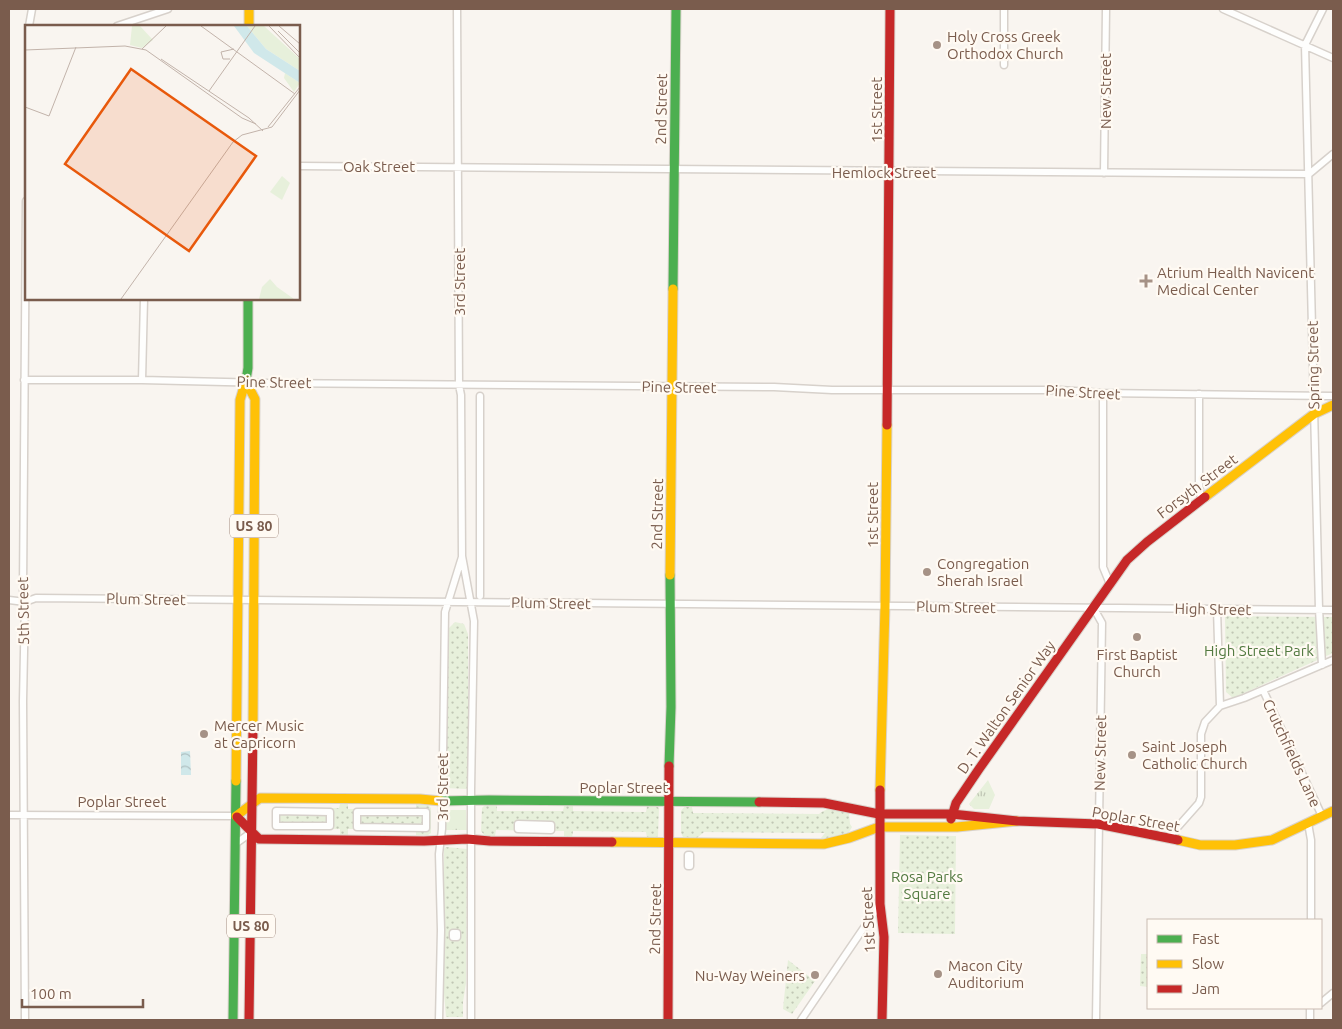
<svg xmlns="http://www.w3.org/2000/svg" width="1342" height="1029" viewBox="0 0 1342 1029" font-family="Ubuntu,sans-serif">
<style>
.grass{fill:url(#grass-tufts)}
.park{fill:url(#park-dots)}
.water{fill:url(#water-waves)}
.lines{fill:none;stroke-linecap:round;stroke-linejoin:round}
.street-casing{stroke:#d7d1cb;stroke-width:9}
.fast-casing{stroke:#d9d2cb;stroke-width:11}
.slow-casing{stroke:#d9d2cb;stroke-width:11}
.jam-casing{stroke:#d9d2cb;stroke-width:11}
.street{stroke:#fefefd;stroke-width:6}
.fast{stroke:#4caf50;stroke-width:9}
.slow{stroke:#ffc107;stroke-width:9}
.jam{stroke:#c62828;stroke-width:9}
.poi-dot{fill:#a69286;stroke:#fffaf3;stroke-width:2}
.labels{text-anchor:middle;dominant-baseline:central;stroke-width:4.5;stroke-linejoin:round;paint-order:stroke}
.shield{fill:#fffaf3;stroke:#a28b7f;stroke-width:1}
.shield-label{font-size:14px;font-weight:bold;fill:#7a5c4d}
.poi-label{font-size:15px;fill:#7a5c4d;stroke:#fffaf3;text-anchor:start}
.street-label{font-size:15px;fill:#7a5c4d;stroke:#fffaf3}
.park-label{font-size:15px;fill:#537a41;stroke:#fffaf3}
.inset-road{fill:none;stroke:#c2b3aa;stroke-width:1}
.view{fill:#e8590c;fill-opacity:0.15;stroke:#e8590c;stroke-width:2.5}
.inset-edge{fill:none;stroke:#7a5c4d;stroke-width:2.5}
</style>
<defs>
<pattern id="grass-tufts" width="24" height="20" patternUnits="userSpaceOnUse" patternTransform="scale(1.25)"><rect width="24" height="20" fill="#e7f0db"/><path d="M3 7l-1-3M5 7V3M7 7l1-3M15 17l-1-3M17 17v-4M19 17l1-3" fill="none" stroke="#c0c6b4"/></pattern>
<pattern id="park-dots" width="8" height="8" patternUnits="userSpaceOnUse" patternTransform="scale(1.25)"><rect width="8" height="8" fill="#e7f0db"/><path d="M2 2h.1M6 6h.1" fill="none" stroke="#c0c6b4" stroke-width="1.8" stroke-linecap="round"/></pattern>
<pattern id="water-waves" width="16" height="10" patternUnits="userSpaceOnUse" patternTransform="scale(1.25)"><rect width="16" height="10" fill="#d0e8ea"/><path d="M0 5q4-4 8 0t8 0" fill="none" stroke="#aebfc0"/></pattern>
</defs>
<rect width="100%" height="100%" fill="#f9f5f0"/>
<path class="grass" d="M 988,780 L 995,795 L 989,809 L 974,809 L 969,804 Z
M 447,810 L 466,810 L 467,830 L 446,830 L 445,811 Z"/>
<path class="park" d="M 1225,616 L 1333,617 L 1333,653 L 1233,698 L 1226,692 Z
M 455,622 L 464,624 L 468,634 L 468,699 L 470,710 L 467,789 L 445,788 L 447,630 Z
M 348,803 L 348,809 L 416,810 L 416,804 L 428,805 L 431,808 L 431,833 L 428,835 L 416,835 L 416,829 L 348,829 L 348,835 L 340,835 L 340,829 L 275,828 L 273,826 L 273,812 L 274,809 L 339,808 L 340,804 Z
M 486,804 L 497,805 L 497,811 L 563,811 L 564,806 L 573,806 L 573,811 L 646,812 L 647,806 L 656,806 L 659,808 L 658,836 L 656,838 L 647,838 L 646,832 L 573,831 L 572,838 L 564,837 L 564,831 L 496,830 L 495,836 L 485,836 L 481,831 L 482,808 Z
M 685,806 L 692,807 L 693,813 L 819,814 C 829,805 838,810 849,813 L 850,824 L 852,827 L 848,834 L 822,839 L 821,838 L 825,833 L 704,832 L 697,838 L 683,837 L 681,833 L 681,811 Z
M 900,835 L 956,836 L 955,934 L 898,933 Z
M 446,847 L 467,849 L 466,983 L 463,1002 L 463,1017 L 446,1017 L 443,982 L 444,849 Z
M 1141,954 L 1148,954 L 1148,987 L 1140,986 Z
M 788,960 L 815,981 L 792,1014 L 783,1009 Z"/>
<path class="water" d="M 190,751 L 191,775 L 181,775 L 181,752 Z"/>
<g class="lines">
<defs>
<path id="street" d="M 457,9 L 459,385 L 461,395 L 462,556 L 474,621 L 471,790 L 471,1020
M 1004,9 L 1004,65
M 1223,9 L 1333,58
M 29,26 L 32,9
M 117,26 L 168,9
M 299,166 L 1309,174 L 1333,154
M 1104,173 L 1106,9
M 24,380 L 142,380 L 265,383 L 774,387 L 832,390 L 1060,390 L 1103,393 L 1333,396
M 142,380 L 144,299
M 1103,393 L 1103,567 L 1110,584
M 1199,394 L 1199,482 L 1201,500
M 480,396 L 480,596
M 9,600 L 25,602 L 36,598 L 1333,610
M 1093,607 L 1102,623 L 1096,1020
M 1322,665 L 1319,609 L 1305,45 L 1323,9
M 1263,690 L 1322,816
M 1220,706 L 1244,698 L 1333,660
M 276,811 L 330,812 L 330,826 L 276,826 Z
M 357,812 L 426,812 L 426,828 L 357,827 Z
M 9,815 L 236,816
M 1308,823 L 1311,840 L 1311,920
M 518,824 L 551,825 L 551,830 L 518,829 Z
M 1168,838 L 1199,803 L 1201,797 L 1201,734 L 1205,722 L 1220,706 L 1217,609
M 235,844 L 252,832
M 688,855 L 690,855 L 690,866 L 688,866 Z
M 453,933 L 457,933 L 457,937 L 453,937 Z
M 1321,1003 L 1333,993
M 25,1020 L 23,701 L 25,602 L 23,590 L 26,201
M 439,1020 L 441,930 L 439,854 L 442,829 L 445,612 L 462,557
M 801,1020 L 880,904
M 1310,1020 L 1310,1008"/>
<path id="fast" d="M 673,289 L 676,9
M 246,380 L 248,368 L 248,299
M 669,766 L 671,707 L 670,575
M 441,801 L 489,800 L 759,802
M 233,1020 L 236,781"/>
<path id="slow" d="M 249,9 L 249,26
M 246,382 L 255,399 L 253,727
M 1205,497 L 1314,414 L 1333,405
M 670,575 L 673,289
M 236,781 L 240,400 L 246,380
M 880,790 L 885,606 L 887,425
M 237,817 L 236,816 L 260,798 L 420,799 L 441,801
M 1178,840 L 1200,845 L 1235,845 L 1272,840 L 1333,811
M 612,842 L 824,844 L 849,838 L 879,827 L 957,827 L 1017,821"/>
<path id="jam" d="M 887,425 L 890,9
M 880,790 L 880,904 L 884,937 L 882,1020
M 759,802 L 824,803 L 879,814 L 952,814 L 1017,821 L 1098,824 L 1178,840
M 237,817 L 259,839 L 424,841 L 467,839 L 490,841 L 612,842
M 951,819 L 956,803 L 979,769 L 1127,560 L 1147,542 L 1205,497
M 249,1020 L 253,727
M 668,1020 L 669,766"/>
</defs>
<use href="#street" class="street-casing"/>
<use href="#fast" class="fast-casing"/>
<use href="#slow" class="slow-casing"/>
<use href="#jam" class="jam-casing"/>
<use href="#street" class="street"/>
<use href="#fast" class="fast"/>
<use href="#slow" class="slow"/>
<use href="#jam" class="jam"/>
</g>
<g class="poi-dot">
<circle cx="937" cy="45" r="5"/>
<path d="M1143.5 273.5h5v5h5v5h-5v5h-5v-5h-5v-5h5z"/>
<circle cx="927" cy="572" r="5"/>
<circle cx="1137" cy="637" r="5"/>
<circle cx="204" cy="734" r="5"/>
<circle cx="1132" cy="755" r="5"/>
<circle cx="938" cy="974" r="5"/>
<circle cx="815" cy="975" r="5"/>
</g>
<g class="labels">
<g class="shield">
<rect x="230" y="514.5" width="48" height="23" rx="4"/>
<rect x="227" y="914.5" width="48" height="23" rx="4"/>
</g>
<g class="shield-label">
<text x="254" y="526">US 80</text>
<text x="251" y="926">US 80</text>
</g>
<g class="poi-label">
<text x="947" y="36">Holy Cross Greek<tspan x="947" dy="17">Orthodox Church</tspan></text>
<text x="1157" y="272">Atrium Health Navicent<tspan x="1157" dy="17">Medical Center</tspan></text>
<text x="937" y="563">Congregation<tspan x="937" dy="17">Sherah Israel</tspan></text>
<text x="1137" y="654" text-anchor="middle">First Baptist<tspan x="1137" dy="17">Church</tspan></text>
<text x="214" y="725">Mercer Music<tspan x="214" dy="17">at Capricorn</tspan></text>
<text x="1142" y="746">Saint Joseph<tspan x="1142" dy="17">Catholic Church</tspan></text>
<text x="948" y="965">Macon City<tspan x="948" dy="17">Auditorium</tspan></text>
<text x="805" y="975" text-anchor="end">Nu-Way Weiners</text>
</g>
<g class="street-label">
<text transform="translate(1105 91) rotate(-90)">New Street</text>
<text transform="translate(661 109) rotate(-89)">2nd Street</text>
<text transform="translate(876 110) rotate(-90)">1st Street</text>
<text x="379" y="166">Oak Street</text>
<text x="884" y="172">Hemlock Street</text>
<text transform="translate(459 282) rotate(-90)">3rd Street</text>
<text transform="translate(1313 365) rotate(-91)">Spring Street</text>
<text transform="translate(274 382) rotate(1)">Pine Street</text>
<text transform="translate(679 387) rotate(1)">Pine Street</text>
<text transform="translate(1083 392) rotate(3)">Pine Street</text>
<text transform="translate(1197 486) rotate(-37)">Forsyth Street</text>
<text transform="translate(657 514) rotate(-89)">2nd Street</text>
<text transform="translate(872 515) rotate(-90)">1st Street</text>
<text transform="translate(146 599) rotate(1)">Plum Street</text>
<text transform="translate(551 603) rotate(1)">Plum Street</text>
<text transform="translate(956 607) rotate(1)">Plum Street</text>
<text transform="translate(1213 609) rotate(1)">High Street</text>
<text transform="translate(23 611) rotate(-91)">5th Street</text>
<text transform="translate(1006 707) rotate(-55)">D. T. Walton Senior Way</text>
<text transform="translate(1100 753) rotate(-89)">New Street</text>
<text transform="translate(1292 753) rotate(65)">Crutchfields Lane</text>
<text transform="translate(442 787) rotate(-90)">3rd Street</text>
<text x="624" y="787">Poplar Street</text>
<text x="122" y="801">Poplar Street</text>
<text transform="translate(1136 819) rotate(10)">Poplar Street</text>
<text transform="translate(655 919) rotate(-89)">2nd Street</text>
<text transform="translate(868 920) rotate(-93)">1st Street</text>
</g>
<g class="park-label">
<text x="1259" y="650">High Street Park</text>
<text x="927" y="876">Rosa Parks<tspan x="927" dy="17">Square</tspan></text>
</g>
</g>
<g transform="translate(25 25)">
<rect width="275" height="275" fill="#f9f5f0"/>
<path d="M 245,254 L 252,262 L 269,274 L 234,274 L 237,262 Z" fill="#e7f0db"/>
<path d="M 257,151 L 265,158 L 257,175 L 245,167 Z" fill="#e7f0db"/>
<path d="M 107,1 L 115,1 L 128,15 L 117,23 L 105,20 ZM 222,1 L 239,1 L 275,34 L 275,46 L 241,24 ZM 260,48 L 275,58 L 269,67 L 259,53 Z" fill="#e7f0db"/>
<path d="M 209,1 L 222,1 L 241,24 L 275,46 L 275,58 L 229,28 Z" fill="#d0e8ea"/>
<path class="inset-road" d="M 176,1 L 270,69M 244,1 L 275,33M 254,1 L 275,19M 253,6 L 275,28M 117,24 L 141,1M 0,25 L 100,21 L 121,25 L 217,93 L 231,99M 136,34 L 224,93 L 238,106M 205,34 L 198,34 L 196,27 L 209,24M 184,66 L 230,1M 0,82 L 24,91 L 51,22M 243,102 L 275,62M 96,274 L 208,117 L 217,110 L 247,102 L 275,65"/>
<path class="view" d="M 106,44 L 231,131 L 164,226 L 40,139 Z"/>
<rect width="275" height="275" class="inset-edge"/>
</g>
<rect width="1342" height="1029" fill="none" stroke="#7a5c4d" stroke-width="20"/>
<rect x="1147" y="919" width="175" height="90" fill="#fffaf3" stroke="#cabbb1"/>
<rect x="1157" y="935" width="25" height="8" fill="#4caf50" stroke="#cabbb1"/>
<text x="1192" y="944" font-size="15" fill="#7a5c4d">Fast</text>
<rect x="1157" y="960" width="25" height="8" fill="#ffc107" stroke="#cabbb1"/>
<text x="1192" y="969" font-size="15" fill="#7a5c4d">Slow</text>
<rect x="1157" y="985" width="25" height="8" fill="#c62828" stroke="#cabbb1"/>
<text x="1192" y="994" font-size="15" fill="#7a5c4d">Jam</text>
<path d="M22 999v8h121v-8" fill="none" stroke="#7a5c4d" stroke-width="2.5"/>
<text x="30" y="999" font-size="15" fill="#7a5c4d" stroke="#fffaf3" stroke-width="4" paint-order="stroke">100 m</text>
</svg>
